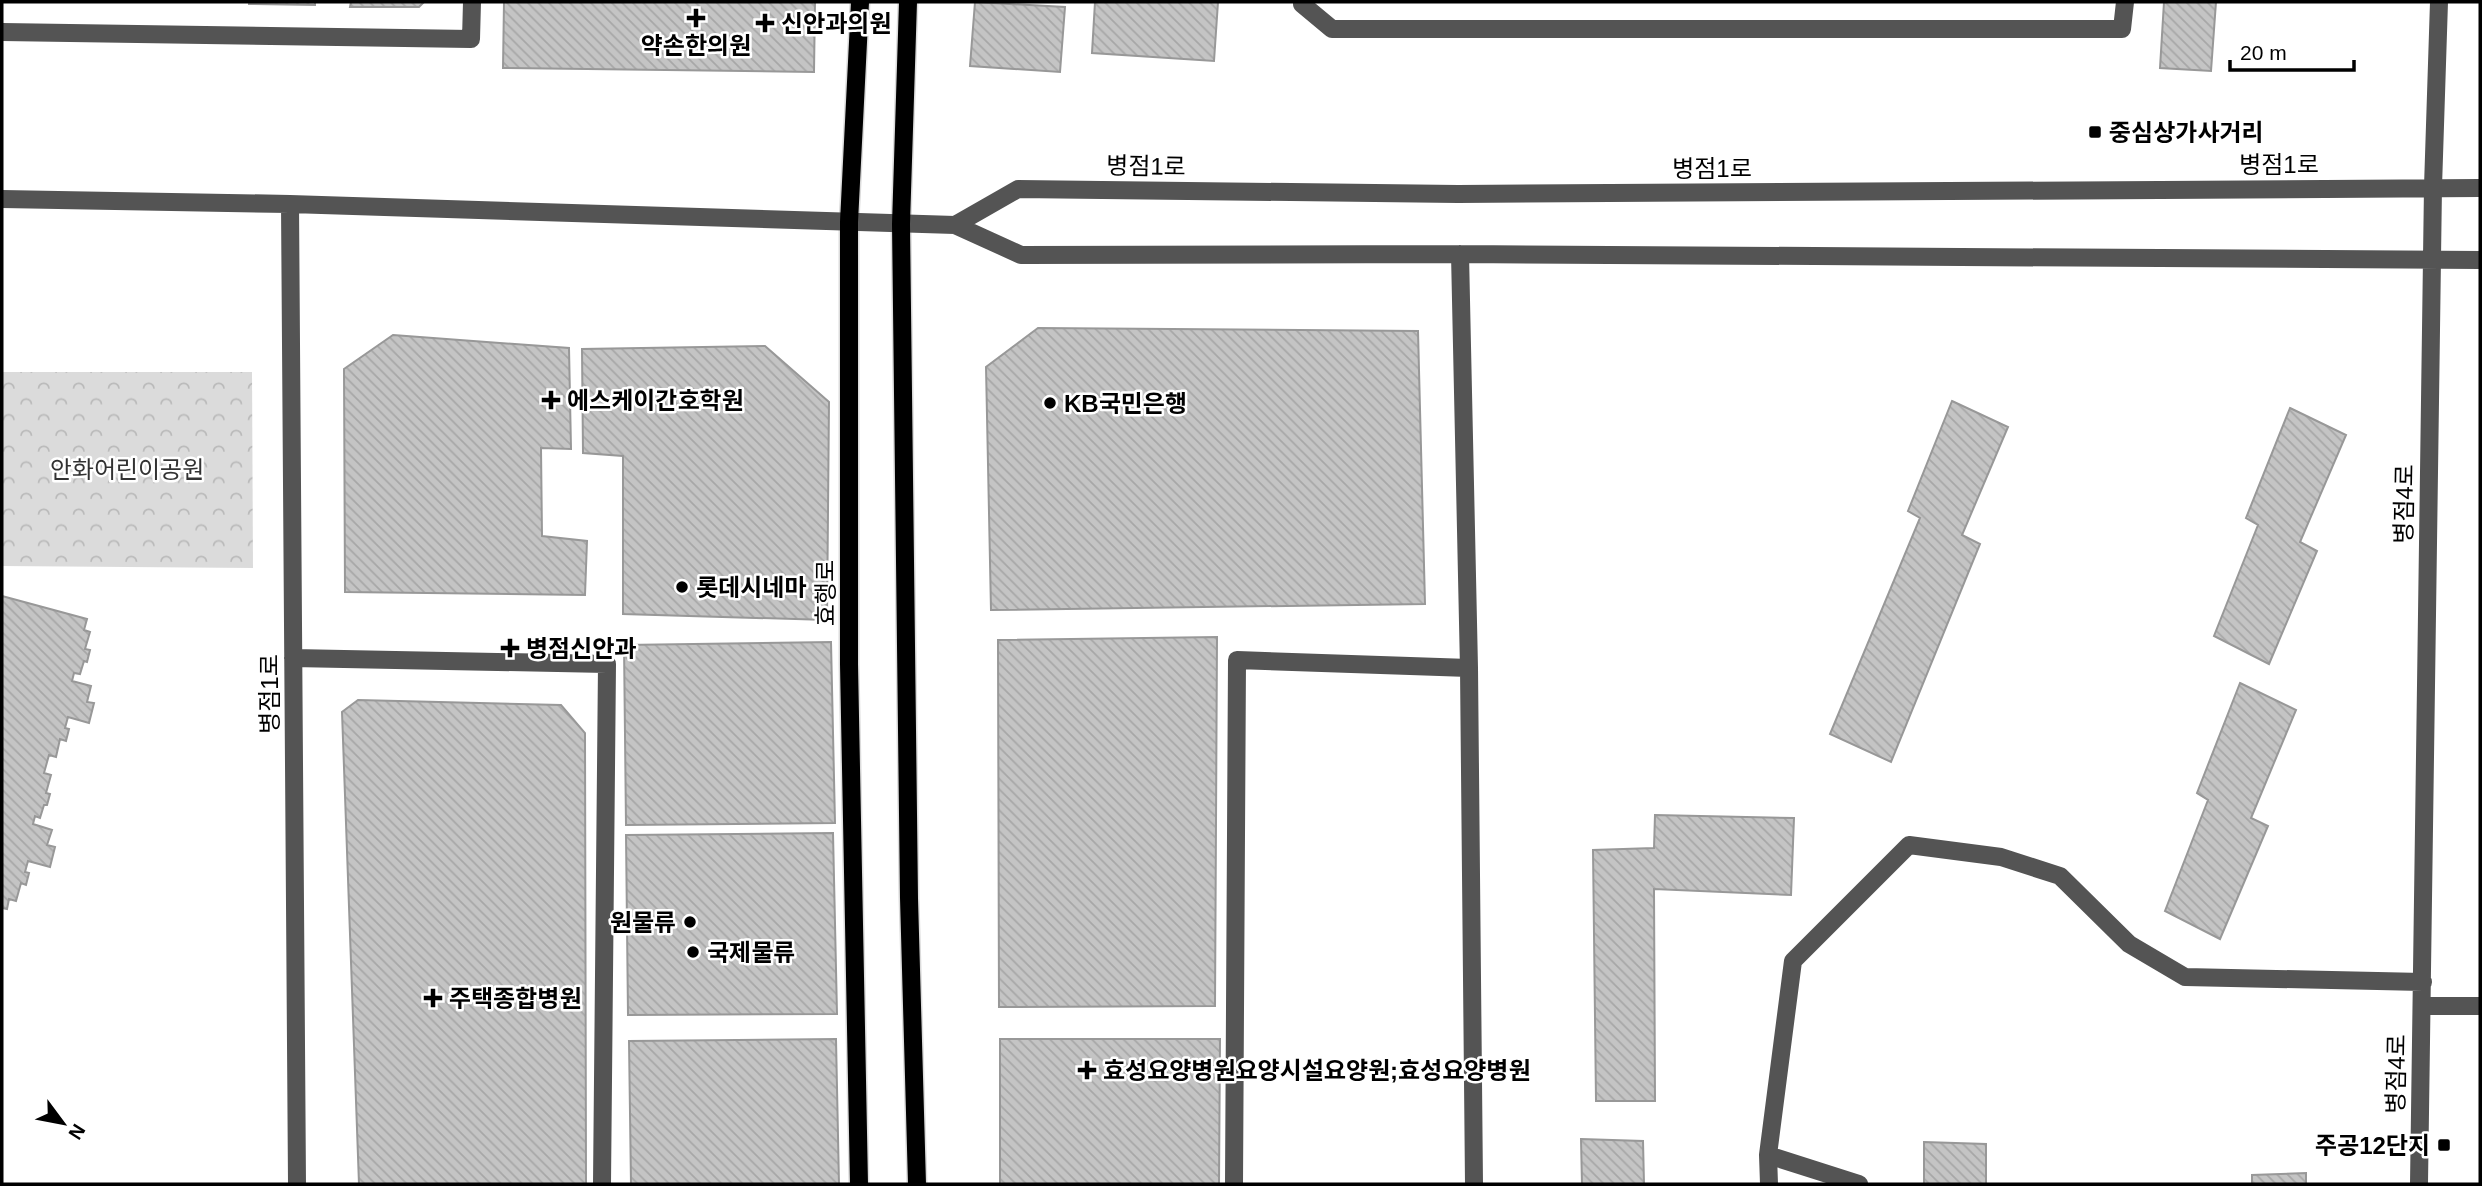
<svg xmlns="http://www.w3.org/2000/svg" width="2482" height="1186" viewBox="0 0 2482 1186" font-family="Helvetica,'Noto Sans KR',sans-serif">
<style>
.park{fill:url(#park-crowns)}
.building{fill:url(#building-back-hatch);stroke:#989898;stroke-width:2}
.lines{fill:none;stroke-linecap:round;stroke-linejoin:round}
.major-casing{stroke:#dbdbdb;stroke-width:21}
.minor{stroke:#545454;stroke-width:18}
.major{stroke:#000;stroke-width:18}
.poi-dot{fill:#000;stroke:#fff;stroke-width:2.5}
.labels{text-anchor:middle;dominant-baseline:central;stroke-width:5;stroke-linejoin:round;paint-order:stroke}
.poi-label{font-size:24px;font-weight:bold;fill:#000;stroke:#fff;text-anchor:start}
.street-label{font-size:24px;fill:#000;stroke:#fff}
.park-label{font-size:24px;fill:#323232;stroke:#fff}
</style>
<defs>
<pattern id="park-crowns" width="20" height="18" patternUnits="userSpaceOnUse" patternTransform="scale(1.75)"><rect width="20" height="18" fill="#dbdbdb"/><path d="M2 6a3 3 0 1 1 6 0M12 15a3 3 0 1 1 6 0" fill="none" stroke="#bababa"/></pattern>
<pattern id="building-back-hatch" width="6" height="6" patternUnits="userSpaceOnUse" patternTransform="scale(1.75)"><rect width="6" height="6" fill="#c4c4c4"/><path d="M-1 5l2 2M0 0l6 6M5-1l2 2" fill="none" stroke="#a7a7a7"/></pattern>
</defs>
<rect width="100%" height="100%" fill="#fff"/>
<path class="park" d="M 2,372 L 252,372 L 253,568 L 2,566 Z"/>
<path class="building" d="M 249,2 L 315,2 L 315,5 L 249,4 Z
M 351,2 L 424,2 L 419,7 L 350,7 Z
M 504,2 L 815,2 L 814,72 L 503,68 Z
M 975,2 L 1065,7 L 1060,72 L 970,66 Z
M 1095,2 L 1218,2 L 1214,61 L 1092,53 Z
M 2164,2 L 2216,2 L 2211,71 L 2160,68 Z
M 1038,328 L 1418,331 L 1425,604 L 991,610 L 986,367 Z
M 393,335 L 569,348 L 571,449 L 541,448 L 542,536 L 587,541 L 585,595 L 345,592 L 344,369 Z
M 765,346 L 829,402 L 827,620 L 623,614 L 623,456 L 583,453 L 582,349 Z
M 1952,401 L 2008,427 L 1962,535 L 1980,544 L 1891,762 L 1830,734 L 1920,518 L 1908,511 Z
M 2290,408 L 2346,435 L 2300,542 L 2317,551 L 2269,664 L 2214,636 L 2258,525 L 2246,518 Z
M 2,596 L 87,619 L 84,630 L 90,632 L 85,649 L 90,650 L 87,662 L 84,661 L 80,674 L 74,673 L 72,681 L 91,686 L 87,702 L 94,703 L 89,723 L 68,717 L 65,728 L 69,729 L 66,741 L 60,739 L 56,757 L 49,755 L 44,773 L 51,775 L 46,793 L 50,794 L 47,805 L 44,805 L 40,818 L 35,816 L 33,824 L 52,830 L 47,845 L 55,847 L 50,867 L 28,861 L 25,872 L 29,873 L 26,885 L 21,883 L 16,901 L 9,899 L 7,909 L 2,908 Z
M 1217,637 L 1215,1006 L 999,1007 L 998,640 Z
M 831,642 L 835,823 L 626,825 L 624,645 Z
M 2240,683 L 2296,710 L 2251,818 L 2268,826 L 2220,939 L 2165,911 L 2208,800 L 2197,793 Z
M 358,700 L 561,705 L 585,733 L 586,1184 L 359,1184 L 342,712 Z
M 1655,815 L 1794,818 L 1791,895 L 1654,889 L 1655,1101 L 1596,1101 L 1593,850 L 1654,848 Z
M 833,833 L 837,1014 L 628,1015 L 626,835 Z
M 836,1039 L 839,1184 L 631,1184 L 629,1041 Z
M 1000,1039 L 1220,1039 L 1219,1184 L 1000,1184 Z
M 1581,1139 L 1643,1141 L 1644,1184 L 1582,1184 Z
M 1924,1142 L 1986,1144 L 1986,1184 L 1924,1184 Z
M 2306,1173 L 2306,1184 L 2252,1184 L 2252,1175 Z"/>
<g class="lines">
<defs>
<path id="major" d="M 908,2 L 901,224 L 909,898 L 917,1184
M 859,1184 L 849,664 L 849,222 L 860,2"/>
</defs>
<use href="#major" class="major-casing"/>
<path class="minor" d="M 1302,2 L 1302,4 L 1332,29 L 2122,29 L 2125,2
M 2,32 L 471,39 L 472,2
M 2,199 L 290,204 L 955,225 L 1021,255 L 1460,254 L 2480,260
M 290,204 L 297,1184
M 955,225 L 1018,189 L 1458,194 L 2480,188
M 1460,254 L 1469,668 L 1474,1184
M 293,658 L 607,664 L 602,1184
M 2422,1006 L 2480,1006
M 1768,1155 L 1859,1184
M 1234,1184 L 1237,660 L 1469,668
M 1769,1184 L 1768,1155 L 1793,961 L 1909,845 L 2001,857 L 2060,876 L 2129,944 L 2185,977 L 2423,982
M 2419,1184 L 2433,187 L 2439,2"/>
<use href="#major" class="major"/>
</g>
<g class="poi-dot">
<path d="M692.5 7.5h7v7h7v7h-7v7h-7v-7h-7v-7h7z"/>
<path d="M761.5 12.5h7v7h7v7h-7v7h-7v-7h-7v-7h7z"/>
<rect x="2088" y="125" width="14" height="14" rx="3.5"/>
<path d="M547.5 389.5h7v7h7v7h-7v7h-7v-7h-7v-7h7z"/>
<circle cx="1050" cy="403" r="7"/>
<circle cx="682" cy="587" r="7"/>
<path d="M506.5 637.5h7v7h7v7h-7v7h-7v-7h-7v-7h7z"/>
<circle cx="690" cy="922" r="7"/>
<circle cx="693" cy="952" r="7"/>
<path d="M429.5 987.5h7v7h7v7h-7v7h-7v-7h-7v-7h7z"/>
<path d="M1083.5 1059.5h7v7h7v7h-7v7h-7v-7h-7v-7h7z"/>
<rect x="2437" y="1138" width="14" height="14" rx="3.5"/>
</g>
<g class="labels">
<g class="poi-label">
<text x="781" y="23">신안과의원</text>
<text x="696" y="45" text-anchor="middle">약손한의원</text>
<text x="2109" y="132">중심상가사거리</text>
<text x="567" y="400">에스케이간호학원</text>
<text x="1064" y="403">KB국민은행</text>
<text x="696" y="587">롯데시네마</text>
<text x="526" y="648">병점신안과</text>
<text x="676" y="922" text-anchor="end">원물류</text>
<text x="707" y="952">국제물류</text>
<text x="449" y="998">주택종합병원</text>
<text x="1103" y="1070">효성요양병원요양시설요양원;효성요양병원</text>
<text x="2430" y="1145" text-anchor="end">주공12단지</text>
</g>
<g class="street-label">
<text x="2279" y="164">병점1로</text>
<text transform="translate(1146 166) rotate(1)">병점1로</text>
<text x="1712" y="168">병점1로</text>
<text transform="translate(2404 504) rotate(-89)">병점4로</text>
<text transform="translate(825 593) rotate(-90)">효행로</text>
<text transform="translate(269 694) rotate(-90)">병점1로</text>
<text transform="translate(2396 1074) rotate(-89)">병점4로</text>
</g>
<g class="park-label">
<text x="127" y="469">안화어린이공원</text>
</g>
</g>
<rect width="2482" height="1186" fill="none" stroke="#000000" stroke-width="7"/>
<g transform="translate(63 1123) rotate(122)" stroke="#ffffff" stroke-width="5" paint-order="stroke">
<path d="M0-5L12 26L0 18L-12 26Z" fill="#000000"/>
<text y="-10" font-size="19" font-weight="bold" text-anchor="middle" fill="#000000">N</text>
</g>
<path d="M2230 60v10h124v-10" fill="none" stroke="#000000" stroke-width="3.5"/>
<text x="2240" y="60" font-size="21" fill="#000000" stroke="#ffffff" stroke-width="5" paint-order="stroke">20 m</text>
</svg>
